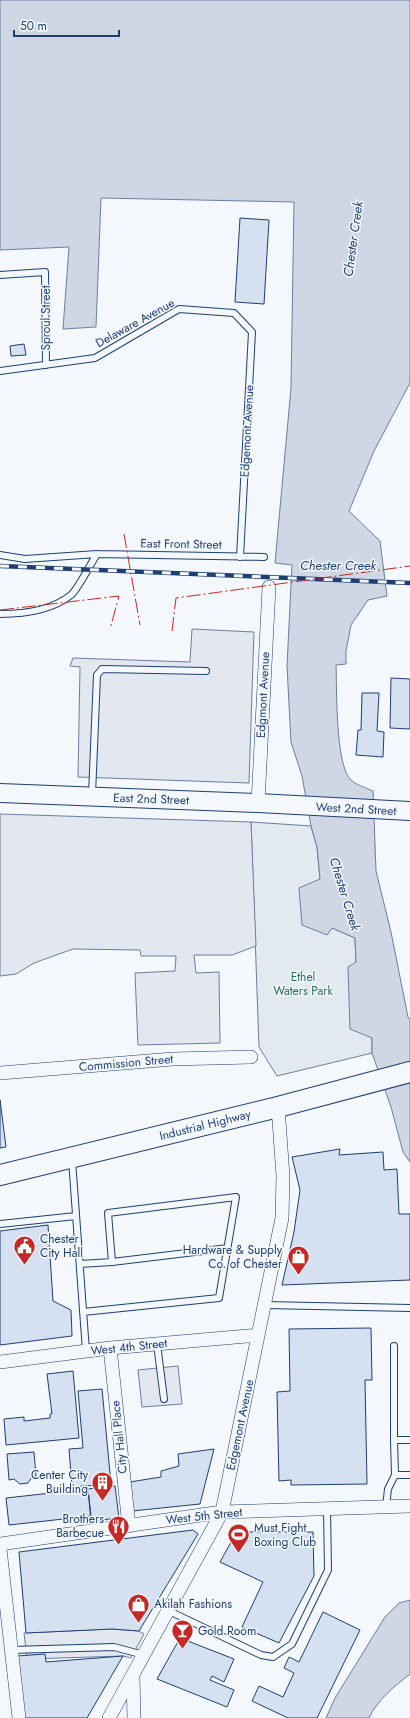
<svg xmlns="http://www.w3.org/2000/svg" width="410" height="1718" viewBox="0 0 410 1718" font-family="Jost,sans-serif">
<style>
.green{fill:#e3e9f0;stroke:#687fa3}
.parking{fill:#e3e8f0;stroke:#687fa3}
.water{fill:#cfd7e4;stroke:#687fa3}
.building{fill:#d5e0f0;stroke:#1d3f73}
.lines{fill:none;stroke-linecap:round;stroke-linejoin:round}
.lane-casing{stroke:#1d3f73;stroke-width:8}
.street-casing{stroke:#1d3f73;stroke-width:14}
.secondary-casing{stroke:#1d3f73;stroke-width:20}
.primary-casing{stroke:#1d3f73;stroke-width:22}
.lane{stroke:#f4f7fb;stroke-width:6}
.street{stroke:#f4f7fb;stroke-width:13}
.secondary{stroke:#f4f7fb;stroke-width:18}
.primary{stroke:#f4f7fb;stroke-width:20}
.rail-casing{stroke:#1d3f73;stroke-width:4.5}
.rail{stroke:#f4f7fb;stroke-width:3;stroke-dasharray:9;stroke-linecap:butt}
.power{stroke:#c62828;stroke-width:1;stroke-dasharray:14 3 2 3;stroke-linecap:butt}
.labels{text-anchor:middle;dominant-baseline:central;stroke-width:3;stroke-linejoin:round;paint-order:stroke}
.street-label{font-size:12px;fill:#1d3f73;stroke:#f4f7fb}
.park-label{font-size:12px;fill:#2c6c60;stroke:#f4f7fb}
.poi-label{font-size:12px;fill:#1d3f73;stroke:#f4f7fb;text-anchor:start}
.water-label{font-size:13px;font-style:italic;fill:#1d3f73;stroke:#f4f7fb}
</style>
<rect width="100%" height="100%" fill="#f4f7fb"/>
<path class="green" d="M 251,822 L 311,826 L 317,847 L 320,879 L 332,928 L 355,938 L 356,963 L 372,1038 L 372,1053 L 277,1076 L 259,1047 Z"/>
<path class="parking" d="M 192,629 L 254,632 L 249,783 L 78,777 L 80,667 L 70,666 L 73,658 L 190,662 Z
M 0,814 L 251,822 L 256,946 L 232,955 L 194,955 L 196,973 L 219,972 L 220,1043 L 138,1045 L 135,973 L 175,971 L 176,956 L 141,956 L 140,950 L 73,949 L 34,963 L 16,974 L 0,976 Z
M 178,1366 L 182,1404 L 142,1407 L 138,1370 Z
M 112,1629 L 139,1631 L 144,1634 L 131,1658 L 123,1656 L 27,1659 L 24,1633 Z"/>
<path class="water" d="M 0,0 L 410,0 L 410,383 L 374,451 L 349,511 L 380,541 L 387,596 L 368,600 L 351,625 L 346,651 L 346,664 L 336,665 C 337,689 335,765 351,780 C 356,785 367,788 373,791 L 376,871 L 391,932 L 408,1017 L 410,1019 L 410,1162 L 403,1152 L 391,1107 L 372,1053 L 372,1038 L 350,1029 L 348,967 L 356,962 L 355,938 L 332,928 L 327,935 L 302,925 L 299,888 L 320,879 L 317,847 L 311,826 L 302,776 L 291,742 L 287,666 L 292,565 L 275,563 L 291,388 L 294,202 L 101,198 L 96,327 L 63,329 L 69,247 L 0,250 Z
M 410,1600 L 410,1674 C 395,1686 377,1700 369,1718 L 326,1718 L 335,1698 L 385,1617 L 399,1603 Z"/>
<path class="building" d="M 240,218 L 269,220 L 264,304 L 235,302 Z
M 24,344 L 26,355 L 11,356 L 10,346 Z
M 391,678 L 410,679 L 410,729 L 390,728 Z
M 362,693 L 379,693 L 377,731 L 384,732 L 383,757 L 356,755 L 358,730 L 361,730 Z
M 0,1100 L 6,1147 L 0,1148 Z
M 340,1149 L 339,1155 L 383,1152 L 384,1170 L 397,1169 L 399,1214 L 410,1214 L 410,1280 L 282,1285 L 294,1232 L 300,1190 L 292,1157 Z
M 48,1225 L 53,1301 L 71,1310 L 72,1336 L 0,1345 L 0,1231 Z
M 371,1328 L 372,1380 L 365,1380 L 367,1484 L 291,1485 L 291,1480 L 279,1481 L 277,1392 L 290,1391 L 289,1329 Z
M 73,1371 L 79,1438 L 6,1445 L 4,1419 L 24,1417 L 24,1421 L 50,1418 L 50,1414 L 52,1414 L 47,1374 Z
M 102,1389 L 111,1484 L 72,1487 L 69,1449 L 83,1448 L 78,1391 Z
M 214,1449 L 200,1504 L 132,1511 L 130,1482 L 161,1477 L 161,1471 L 179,1466 L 178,1454 Z
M 34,1452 L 36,1477 L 32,1477 L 28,1483 L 20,1484 L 14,1479 L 9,1480 L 7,1454 Z
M 115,1486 L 119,1518 L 91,1521 L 88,1489 Z
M 88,1489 L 91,1516 L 9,1525 L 6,1498 Z
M 193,1530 L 198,1534 L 139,1631 L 112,1629 L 26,1633 L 19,1552 Z
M 238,1532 L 313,1532 L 314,1576 L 279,1643 L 242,1627 L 263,1582 L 220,1562 L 235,1535 Z
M 323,1612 L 360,1630 L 317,1718 L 288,1718 L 252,1701 L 259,1686 L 283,1697 L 294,1673 L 284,1668 L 289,1657 L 299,1662 Z
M 180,1638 L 234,1659 L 224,1682 L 212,1676 L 210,1680 L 234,1690 L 227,1707 L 157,1679 Z
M 45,1654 L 46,1662 L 123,1656 L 87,1718 L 24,1718 L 17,1656 Z"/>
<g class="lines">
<defs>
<path id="lane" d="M 0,275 L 45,272 L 46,365
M 0,371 L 95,358 L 179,309 L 234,313 L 252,332 L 240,557
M 0,555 L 25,559 L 97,554
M 0,614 C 24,614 51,611 71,595 C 78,589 91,563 97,554 L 264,557
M 92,795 L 97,675 L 102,669 L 206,671
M 72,1160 L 86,1351
M 0,1224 L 76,1216
M 112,1262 L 228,1248
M 80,1264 L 112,1262 L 108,1213 L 236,1197 L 219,1298 L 83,1312
M 265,1305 L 410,1308
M 157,1344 L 164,1399
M 394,1346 L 394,1440 L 410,1440
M 394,1440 L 395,1475 L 410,1475
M 386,1507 L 388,1489 L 395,1475
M 169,1611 L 261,1655 L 273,1657 L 292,1644 L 328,1570 L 327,1509
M 11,1650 L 114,1647 L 144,1655"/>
<path id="street" d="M 258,803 L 269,587
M 0,1073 L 173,1059 L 251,1057
M 110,1348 L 129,1526
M 0,1362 L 110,1348 L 258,1335
M 0,1544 L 222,1512 L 410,1506
M 0,1549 L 19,1718
M 133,1676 L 134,1718
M 109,1718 L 222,1512 L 282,1218 L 283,1176 L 278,1107"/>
<path id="secondary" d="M 0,793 L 258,803 L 410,811"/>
<path id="primary" d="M 0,1175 L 278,1107 L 410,1072"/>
</defs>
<use href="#lane" class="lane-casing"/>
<use href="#street" class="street-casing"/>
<use href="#secondary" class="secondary-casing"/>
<use href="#primary" class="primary-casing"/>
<use href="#lane" class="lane"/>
<use href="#street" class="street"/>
<use href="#secondary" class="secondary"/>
<use href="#primary" class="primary"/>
<defs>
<path id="rail" d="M 0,566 L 410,583"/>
</defs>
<use href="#rail" class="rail-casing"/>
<use href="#rail" class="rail"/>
<path class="power" d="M 124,534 L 140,625
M 0,610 L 119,596 L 110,629
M 172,631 L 176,598 L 410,566"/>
</g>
<defs>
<symbol id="civic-pin" viewBox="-11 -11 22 30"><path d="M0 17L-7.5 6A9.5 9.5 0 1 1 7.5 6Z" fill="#c62828" stroke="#f4f7fb"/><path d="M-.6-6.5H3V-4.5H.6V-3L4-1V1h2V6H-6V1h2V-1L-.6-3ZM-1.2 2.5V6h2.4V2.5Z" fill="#fff"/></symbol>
<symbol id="shop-pin" viewBox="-11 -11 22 30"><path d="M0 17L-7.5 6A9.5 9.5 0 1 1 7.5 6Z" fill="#c62828" stroke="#f4f7fb"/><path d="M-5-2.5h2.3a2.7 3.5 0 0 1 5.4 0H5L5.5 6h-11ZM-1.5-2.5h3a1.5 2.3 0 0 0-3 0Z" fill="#fff"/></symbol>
<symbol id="building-pin" viewBox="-11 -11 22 30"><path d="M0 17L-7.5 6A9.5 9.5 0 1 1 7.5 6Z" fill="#c62828" stroke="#f4f7fb"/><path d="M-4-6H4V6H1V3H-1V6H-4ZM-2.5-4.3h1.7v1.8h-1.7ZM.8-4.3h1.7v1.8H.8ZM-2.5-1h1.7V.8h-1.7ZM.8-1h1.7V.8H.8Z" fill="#fff"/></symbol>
<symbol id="restaurant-pin" viewBox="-11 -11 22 30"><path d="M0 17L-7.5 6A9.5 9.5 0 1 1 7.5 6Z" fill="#c62828" stroke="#f4f7fb"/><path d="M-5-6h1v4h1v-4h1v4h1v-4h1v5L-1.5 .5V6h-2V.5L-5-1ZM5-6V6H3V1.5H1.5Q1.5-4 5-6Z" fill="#fff"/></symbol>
<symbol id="stadium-pin" viewBox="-11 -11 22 30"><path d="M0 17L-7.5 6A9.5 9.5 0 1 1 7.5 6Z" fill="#c62828" stroke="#f4f7fb"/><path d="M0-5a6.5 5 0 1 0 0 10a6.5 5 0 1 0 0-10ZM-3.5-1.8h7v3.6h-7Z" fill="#fff"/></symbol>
<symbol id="bar-pin" viewBox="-11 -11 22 30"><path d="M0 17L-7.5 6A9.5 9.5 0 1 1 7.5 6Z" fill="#c62828" stroke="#f4f7fb"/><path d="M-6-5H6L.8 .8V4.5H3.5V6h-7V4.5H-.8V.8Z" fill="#fff"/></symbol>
</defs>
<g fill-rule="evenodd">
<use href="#civic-pin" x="12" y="1234" width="25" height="34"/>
<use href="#shop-pin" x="286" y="1244" width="25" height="34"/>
<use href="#building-pin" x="90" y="1470" width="25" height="34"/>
<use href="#restaurant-pin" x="106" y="1514" width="25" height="34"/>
<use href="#stadium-pin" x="226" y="1522" width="25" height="34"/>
<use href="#shop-pin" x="126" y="1592" width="25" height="34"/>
<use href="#bar-pin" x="170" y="1618" width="25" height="34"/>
</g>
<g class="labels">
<g class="street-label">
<text transform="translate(46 318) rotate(-90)">Sproul Street</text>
<text transform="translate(135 323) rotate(-29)">Delaware Avenue</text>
<text transform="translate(247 431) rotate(-87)">Edgemont Avenue</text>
<text transform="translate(181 544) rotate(1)">East Front Street</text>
<text transform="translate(263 695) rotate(-87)">Edgmont Avenue</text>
<text transform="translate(151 799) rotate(2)">East 2nd Street</text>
<text transform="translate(356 809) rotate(3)">West 2nd Street</text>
<text transform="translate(126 1063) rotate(-5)">Commission Street</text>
<text transform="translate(205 1125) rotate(-14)">Industrial Highway</text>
<text transform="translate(129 1347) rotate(-6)">West 4th Street</text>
<text transform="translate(240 1425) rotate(-78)">Edgemont Avenue</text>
<text transform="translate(119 1437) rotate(-96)">City Hall Place</text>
<text transform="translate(204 1516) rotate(-6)">West 5th Street</text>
</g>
<g class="park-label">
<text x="303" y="977">Ethel<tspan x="303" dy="14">Waters Park</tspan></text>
</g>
<g class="poi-label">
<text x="40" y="1239">Chester<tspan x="40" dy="14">City Hall</tspan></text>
<text x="282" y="1250" text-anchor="end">Hardware &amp; Supply<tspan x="282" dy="14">Co. of Chester</tspan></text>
<text x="88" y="1475" text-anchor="end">Center City<tspan x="88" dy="14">Building</tspan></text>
<text x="104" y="1519" text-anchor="end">Brothers<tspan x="104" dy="14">Barbecue</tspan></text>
<text x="254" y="1528">Must Fight<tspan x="254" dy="14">Boxing Club</tspan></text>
<text x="154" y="1604">Akilah Fashions</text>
<text x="198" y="1631">Gold Room</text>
</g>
<g class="water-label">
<text transform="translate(353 239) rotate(-82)">Chester Creek</text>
<text x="338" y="565">Chester Creek</text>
<text transform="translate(345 894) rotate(73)">Chester Creek</text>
</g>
</g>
<path d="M14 30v6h105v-6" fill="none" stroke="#1d3f73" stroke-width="2"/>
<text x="20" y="30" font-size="12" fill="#1d3f73" stroke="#f4f7fb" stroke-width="3" paint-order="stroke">50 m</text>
</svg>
